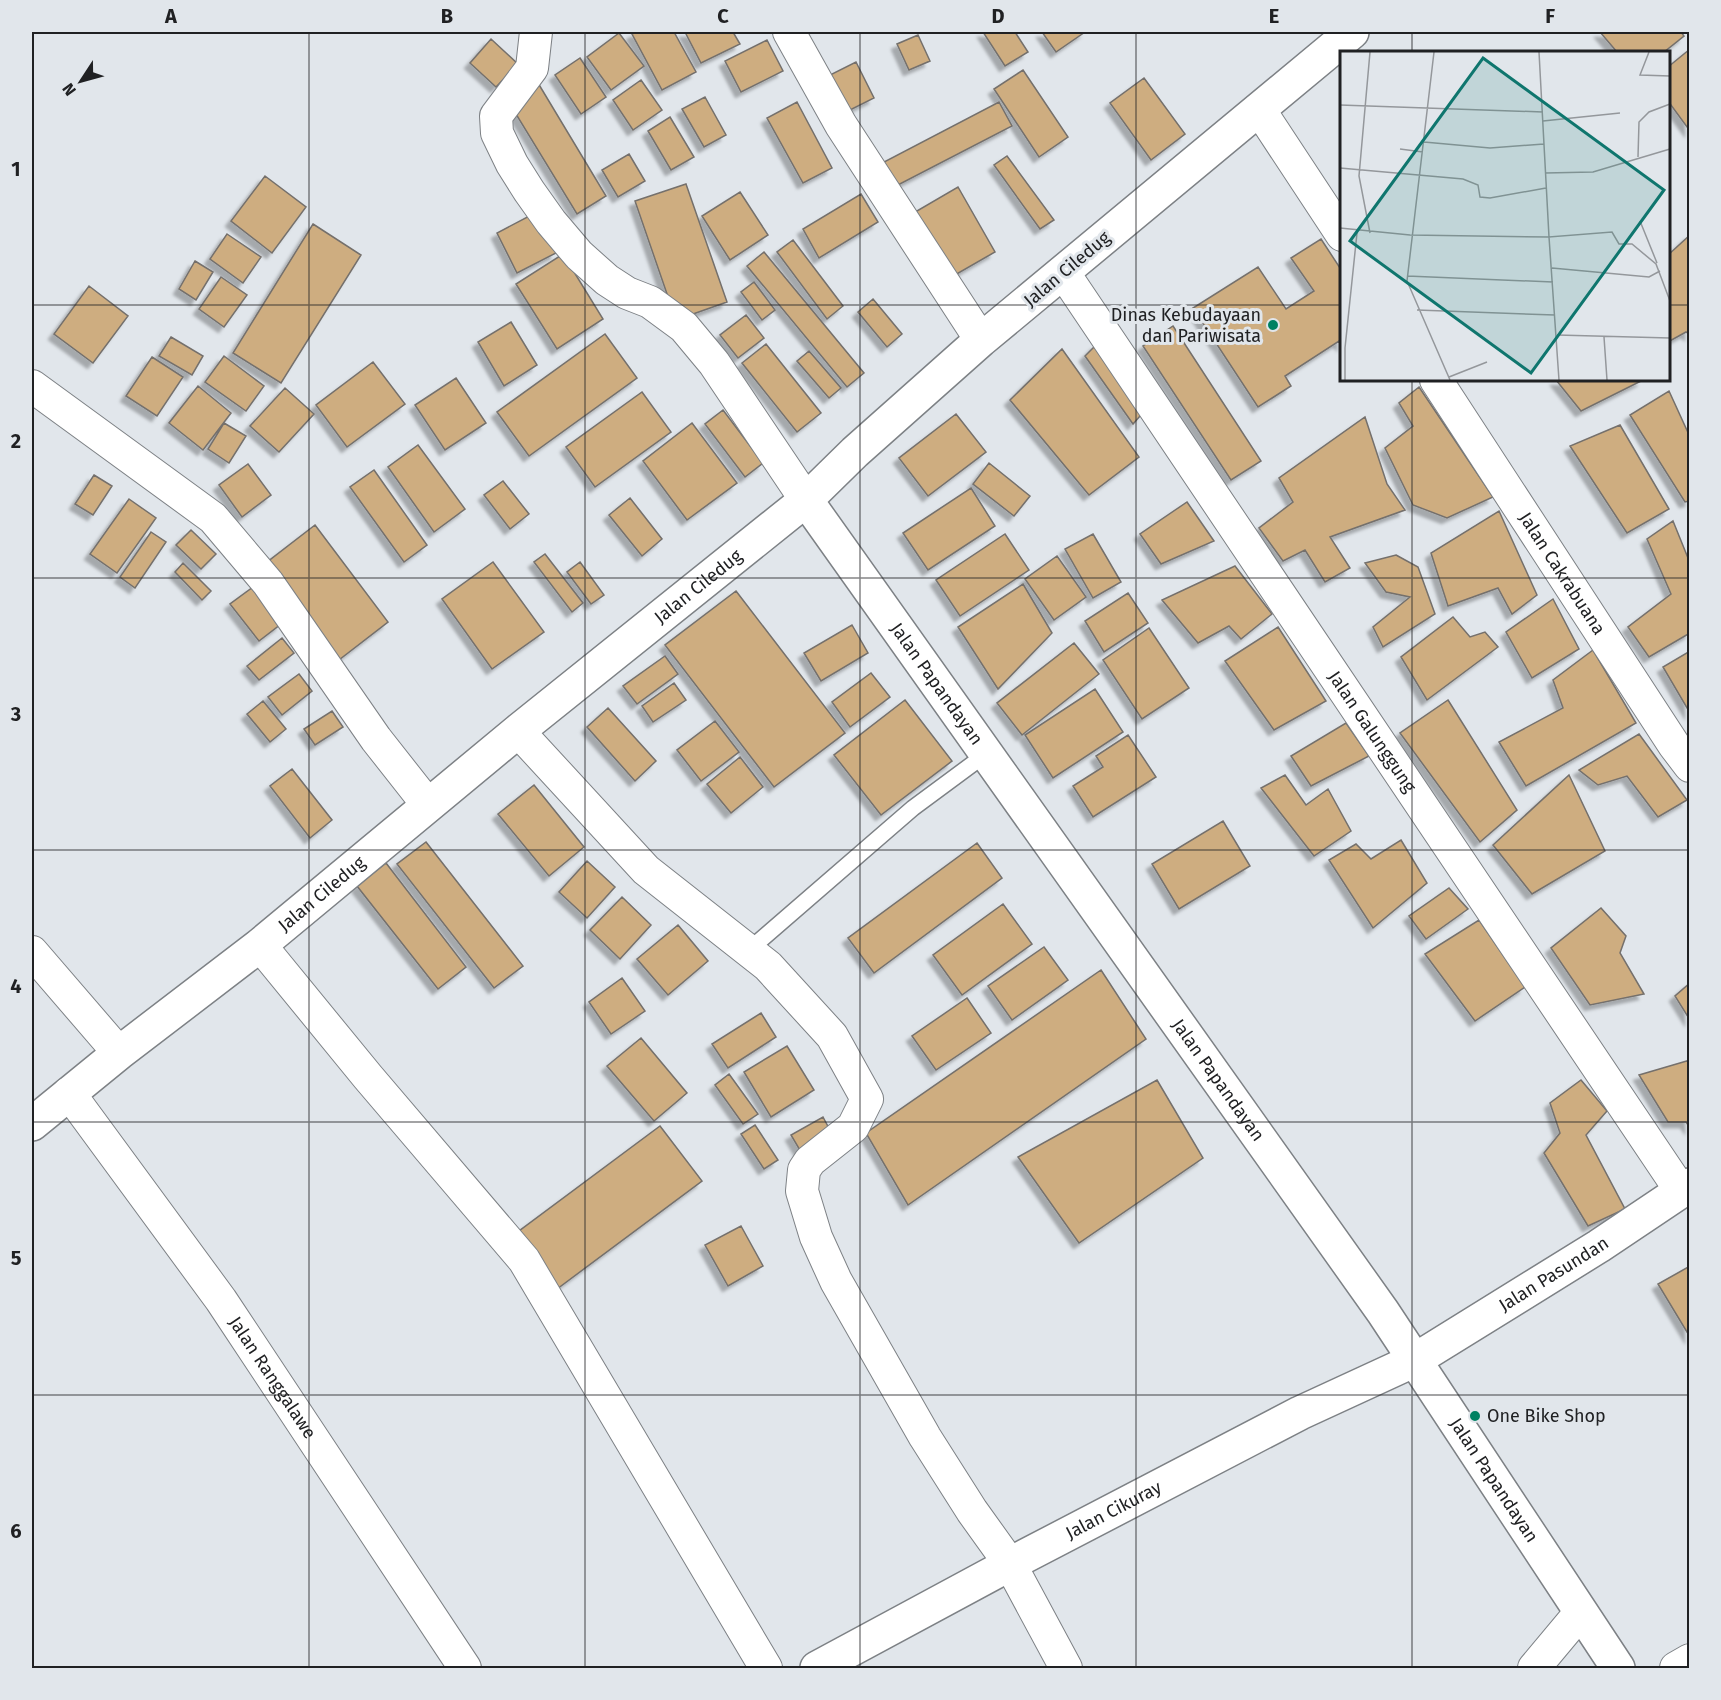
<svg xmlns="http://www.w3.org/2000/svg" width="1721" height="1700" viewBox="0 0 1721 1700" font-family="'Fira Sans',sans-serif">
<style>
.building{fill:#cead80;stroke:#74706c;stroke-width:1.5;filter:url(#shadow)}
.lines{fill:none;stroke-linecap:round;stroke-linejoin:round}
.service-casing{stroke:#7d8185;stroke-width:18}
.minor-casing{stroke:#7d8185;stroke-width:34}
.tertiary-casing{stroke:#7d8185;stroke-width:36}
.secondary-casing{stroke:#7d8185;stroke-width:36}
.service{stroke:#fff;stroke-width:15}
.minor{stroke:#fff;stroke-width:32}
.tertiary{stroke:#fff;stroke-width:33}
.secondary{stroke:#fff;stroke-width:33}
.grid{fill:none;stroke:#202123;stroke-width:1.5;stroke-opacity:0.55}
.poi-dot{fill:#008162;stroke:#e1e6eb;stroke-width:2}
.labels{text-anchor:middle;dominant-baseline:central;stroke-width:6;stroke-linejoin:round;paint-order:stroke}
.street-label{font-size:18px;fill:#202123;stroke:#e1e6eb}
.poi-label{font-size:18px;fill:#202123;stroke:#e1e6eb;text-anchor:end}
.inset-road{fill:none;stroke:#94979b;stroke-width:1.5}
.view{fill:#0f766e;fill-opacity:0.15;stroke:#0f766e;stroke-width:3}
.inset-edge{fill:none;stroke:#202123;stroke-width:3}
.neatline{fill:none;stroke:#202123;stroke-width:2}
.grid-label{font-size:20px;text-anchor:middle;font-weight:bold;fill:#202123}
</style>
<defs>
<filter id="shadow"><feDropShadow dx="-5.5" dy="5.5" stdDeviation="1.5" flood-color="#0004"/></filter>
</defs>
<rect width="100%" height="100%" fill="#e1e6eb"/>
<path class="building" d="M 636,32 L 674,32 L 696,72 L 662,90 L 632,34 Z
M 685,32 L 733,32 L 740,44 L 701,63 Z
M 983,32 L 1015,32 L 1028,52 L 1005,66 Z
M 1042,32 L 1085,32 L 1056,52 Z
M 1600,32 L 1681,32 L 1684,36 L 1664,52 L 1617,52 Z
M 619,33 L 644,66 L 611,90 L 587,57 Z
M 918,35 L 930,61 L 909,70 L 897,44 Z
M 491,39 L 518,64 L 496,87 L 470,63 Z
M 767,40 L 783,71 L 741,92 L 725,61 Z
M 1690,49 L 1690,131 L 1668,101 L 1668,67 Z
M 580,58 L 606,97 L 581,114 L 555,75 Z
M 856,62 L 874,98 L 848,111 L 830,75 Z
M 1023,70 L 1068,137 L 1039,157 L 994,89 Z
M 1144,78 L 1185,134 L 1151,160 L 1110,103 Z
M 641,80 L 662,110 L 633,130 L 613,100 Z
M 538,83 L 606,196 L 577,214 L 508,101 Z
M 705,97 L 726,135 L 704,147 L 682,109 Z
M 797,102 L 832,168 L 803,183 L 767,118 Z
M 999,102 L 1012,126 L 896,186 L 884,162 Z
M 670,117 L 694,157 L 671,170 L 648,131 Z
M 629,154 L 645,181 L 618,197 L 602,170 Z
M 1007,156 L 1054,220 L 1040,229 L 994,165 Z
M 265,176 L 306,207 L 272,253 L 231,221 Z
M 686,184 L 727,302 L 676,320 L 635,201 Z
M 958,187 L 995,252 L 948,279 L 910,215 Z
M 740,192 L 768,235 L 730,260 L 702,216 Z
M 861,194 L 878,222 L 819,258 L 803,229 Z
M 535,213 L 556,253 L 517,273 L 497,233 Z
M 313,224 L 361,255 L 281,383 L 233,353 Z
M 227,234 L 261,257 L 243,283 L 210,259 Z
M 1690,235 L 1690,335 L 1686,332 L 1668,342 L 1668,255 Z
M 1321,239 L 1342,271 L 1342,345 L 1339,341 L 1285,376 L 1291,386 L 1258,407 L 1193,308 L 1258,267 L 1286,309 L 1314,291 L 1291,258 Z
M 793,240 L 843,306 L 827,319 L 777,252 Z
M 764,252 L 864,373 L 847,387 L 747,266 Z
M 563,254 L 603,319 L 557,349 L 516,284 Z
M 195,261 L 213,272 L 196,300 L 179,289 Z
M 221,277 L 247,295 L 224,327 L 199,309 Z
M 754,282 L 775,310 L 762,320 L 741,292 Z
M 89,286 L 128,316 L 93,363 L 54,334 Z
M 873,299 L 902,334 L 887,347 L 858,312 Z
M 746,315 L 764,338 L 738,358 L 720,335 Z
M 511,322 L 537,365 L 504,386 L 478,342 Z
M 1173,326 L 1261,461 L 1231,480 L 1143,346 Z
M 605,334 L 637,378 L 529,456 L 497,412 Z
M 171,337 L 203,356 L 192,375 L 159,356 Z
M 766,344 L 821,413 L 797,432 L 742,363 Z
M 1097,344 L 1141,415 L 1133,424 L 1085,356 Z
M 1062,349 L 1139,457 L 1089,495 L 1010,400 Z
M 809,351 L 841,388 L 829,398 L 797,361 Z
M 224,356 L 264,386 L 246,411 L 205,382 Z
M 152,357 L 183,377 L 157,416 L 126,396 Z
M 373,362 L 405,404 L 347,447 L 316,405 Z
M 456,378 L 486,423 L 445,450 L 415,405 Z
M 1556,380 L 1643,380 L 1581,411 Z
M 198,386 L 231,413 L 203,450 L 169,423 Z
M 1419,387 L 1493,497 L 1447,518 L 1413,505 L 1385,448 L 1413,426 L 1399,403 Z
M 285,388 L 314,414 L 279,452 L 250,426 Z
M 1669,391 L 1690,437 L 1690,501 L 1685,502 L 1630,415 Z
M 642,392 L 671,432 L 595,487 L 566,447 Z
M 723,410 L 763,463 L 745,477 L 705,424 Z
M 956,414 L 986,452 L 928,496 L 899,458 Z
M 1365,417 L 1387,484 L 1405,510 L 1330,537 L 1350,568 L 1325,582 L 1305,550 L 1283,561 L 1259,528 L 1293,502 L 1279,478 Z
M 224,423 L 246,436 L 229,463 L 208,449 Z
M 692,423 L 737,483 L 687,520 L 643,461 Z
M 1620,425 L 1669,509 L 1627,533 L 1570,446 Z
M 418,445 L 465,509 L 434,532 L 388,467 Z
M 989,463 L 1030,496 L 1014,516 L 973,484 Z
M 248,464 L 271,495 L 242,517 L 219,485 Z
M 374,470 L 427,545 L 404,562 L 350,487 Z
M 94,475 L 112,486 L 93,515 L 75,504 Z
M 503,481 L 529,514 L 510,529 L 484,495 Z
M 971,488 L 995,526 L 928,570 L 903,533 Z
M 630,498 L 662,539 L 642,556 L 609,515 Z
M 129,499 L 156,518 L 117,573 L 90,554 Z
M 1187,502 L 1214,541 L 1161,564 L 1140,534 Z
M 1499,511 L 1537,595 L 1512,614 L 1498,588 L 1448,606 L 1431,553 Z
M 1673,521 L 1690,563 L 1690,633 L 1649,657 L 1628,627 L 1671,594 L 1647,539 Z
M 315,525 L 388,622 L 335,663 L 262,566 Z
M 191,530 L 216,554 L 201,569 L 176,545 Z
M 151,532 L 166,542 L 135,588 L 120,577 Z
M 1005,534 L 1029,570 L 960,616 L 936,580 Z
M 1093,534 L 1121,582 L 1093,598 L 1065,549 Z
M 545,554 L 583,603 L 572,612 L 534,562 Z
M 1396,555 L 1418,567 L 1435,614 L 1383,647 L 1373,627 L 1410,597 L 1386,592 L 1365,563 Z
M 1057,556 L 1086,597 L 1054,620 L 1025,579 Z
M 493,562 L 544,632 L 492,669 L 442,599 Z
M 580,562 L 604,595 L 591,604 L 567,572 Z
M 183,563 L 211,591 L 202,600 L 175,572 Z
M 1235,566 L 1272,614 L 1241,639 L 1229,626 L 1198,643 L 1162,600 Z
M 1023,584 L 1052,633 L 998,689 L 958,627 Z
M 253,587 L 281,624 L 259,641 L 230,604 Z
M 736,591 L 845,733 L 774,787 L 665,645 Z
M 1128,593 L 1148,623 L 1104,652 L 1085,621 Z
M 1553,599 L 1579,649 L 1532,678 L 1506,632 Z
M 1453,617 L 1470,637 L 1485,632 L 1498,647 L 1427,700 L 1401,657 Z
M 852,625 L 868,653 L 821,681 L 804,653 Z
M 1278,627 L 1326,701 L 1274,730 L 1225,661 Z
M 1149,628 L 1189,688 L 1142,719 L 1103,660 Z
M 282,638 L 294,653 L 259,680 L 247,666 Z
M 1074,643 L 1099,674 L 1022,735 L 997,703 Z
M 1593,650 L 1636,723 L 1526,786 L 1499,742 L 1563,708 L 1553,680 Z
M 1690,651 L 1690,713 L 1663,667 Z
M 665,656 L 678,674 L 637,704 L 623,686 Z
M 871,673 L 890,697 L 850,727 L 832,702 Z
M 299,674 L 312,691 L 282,715 L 268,697 Z
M 674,683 L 686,700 L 653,722 L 642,706 Z
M 1095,689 L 1123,732 L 1053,778 L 1025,735 Z
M 905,700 L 952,761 L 881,815 L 834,755 Z
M 1448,700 L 1517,810 L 1480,842 L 1400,733 Z
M 263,701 L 286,729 L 270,742 L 247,714 Z
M 608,708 L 656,761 L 635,781 L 587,727 Z
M 332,711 L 343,727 L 315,745 L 304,729 Z
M 715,721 L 739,752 L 701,781 L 677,750 Z
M 1346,723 L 1369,756 L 1311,786 L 1291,756 Z
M 1639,734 L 1687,800 L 1658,817 L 1627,776 L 1598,785 L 1579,770 Z
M 1128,735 L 1156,777 L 1093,817 L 1073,786 L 1103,767 L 1096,756 Z
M 740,757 L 763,787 L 731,813 L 707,784 Z
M 292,769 L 332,820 L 310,838 L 270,786 Z
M 1285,775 L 1306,805 L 1328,789 L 1351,831 L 1314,856 L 1261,788 Z
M 1569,775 L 1605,851 L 1532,894 L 1493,845 Z
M 534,785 L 584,847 L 549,876 L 498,814 Z
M 1223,821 L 1250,866 L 1179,909 L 1152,864 Z
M 1401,840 L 1427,883 L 1373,928 L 1329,860 L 1356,844 L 1371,859 Z
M 426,842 L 523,966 L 494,988 L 397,864 Z
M 977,843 L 1002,878 L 874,973 L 848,938 Z
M 587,861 L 615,887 L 587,918 L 559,892 Z
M 386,863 L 466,967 L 438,989 L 357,886 Z
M 1449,888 L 1468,909 L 1426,939 L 1409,916 Z
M 622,897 L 651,925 L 620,959 L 590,930 Z
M 1003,904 L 1032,944 L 962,995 L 933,955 Z
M 1601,908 L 1626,936 L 1620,953 L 1644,994 L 1590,1005 L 1551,948 Z
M 1479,920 L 1525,987 L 1475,1021 L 1425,954 Z
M 678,925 L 708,961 L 668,995 L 637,959 Z
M 1044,947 L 1068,980 L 1012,1020 L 988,986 Z
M 1101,970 L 1146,1039 L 908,1205 L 866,1133 Z
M 622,978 L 645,1011 L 611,1034 L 589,1002 Z
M 1690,983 L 1690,1020 L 1675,996 Z
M 967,998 L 991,1033 L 936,1070 L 912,1036 Z
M 761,1013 L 776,1037 L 728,1068 L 712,1044 Z
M 641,1038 L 687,1093 L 654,1121 L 607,1066 Z
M 787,1046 L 814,1090 L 771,1117 L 744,1072 Z
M 1690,1060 L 1690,1128 L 1686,1122 L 1668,1122 L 1639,1075 Z
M 729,1074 L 758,1114 L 743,1124 L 715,1085 Z
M 1157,1080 L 1203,1158 L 1079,1243 L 1018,1157 Z
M 1581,1080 L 1607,1111 L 1586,1135 L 1625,1209 L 1588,1226 L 1544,1153 L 1560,1133 L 1550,1103 Z
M 823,1117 L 832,1134 L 801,1152 L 791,1135 Z
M 755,1125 L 778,1160 L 764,1169 L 741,1134 Z
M 660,1126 L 702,1181 L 557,1289 L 515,1234 Z
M 741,1226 L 763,1266 L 728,1286 L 705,1245 Z
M 1690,1266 L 1690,1337 L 1658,1284 Z"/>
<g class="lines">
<defs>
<path id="service" d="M 749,950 L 913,808 L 986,754"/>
<g id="minor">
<path d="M 536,32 L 532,68 L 496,116 L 497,133 L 512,164 L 529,191 L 551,222 L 579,255 L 607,280 L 627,293 L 650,302 L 684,327 L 714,363 L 806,500"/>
<path d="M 789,32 L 841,125 L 981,340"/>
<path d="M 1259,109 L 1342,235"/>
<path id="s1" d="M 1063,272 L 1681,1191"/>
<path id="s2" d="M 1436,380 L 1674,745 L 1690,766"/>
<path d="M 32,386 L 213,518 L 268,583 L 376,739 L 428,805"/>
<path d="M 518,731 L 646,870 L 768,966 L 832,1036 L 867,1099 L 853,1127 L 810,1161 L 804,1170 L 802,1191 L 816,1237 L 836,1281 L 925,1437 L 972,1511 L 1010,1564 L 1066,1668"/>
<path d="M 260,945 L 368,1077 L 524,1260 L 766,1668"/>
<path d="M 32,952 L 119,1053"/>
<path id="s3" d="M 69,1093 L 221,1300 L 465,1668"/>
<path d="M 1534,1668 L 1580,1613"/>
<path d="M 1676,1668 L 1690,1660"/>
</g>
<g id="tertiary">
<path id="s4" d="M 32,1124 L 119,1053 L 260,945 L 518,731 L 806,500"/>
<path id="s5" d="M 817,1668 L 1010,1564 L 1300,1413 L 1415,1360 L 1599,1246 L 1690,1185"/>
</g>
<g id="secondary">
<path id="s6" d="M 1352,32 L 981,340 L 855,452 L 806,500 L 1383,1312 L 1618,1668"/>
</g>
</defs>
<use href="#service" class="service-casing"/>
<use href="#minor" class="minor-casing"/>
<use href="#tertiary" class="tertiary-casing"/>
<use href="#secondary" class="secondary-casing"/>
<use href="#service" class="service"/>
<use href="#minor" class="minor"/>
<use href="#tertiary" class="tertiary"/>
<use href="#secondary" class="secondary"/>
</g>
<path class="grid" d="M 309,32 L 309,1668M 585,32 L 585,1668M 860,32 L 860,1668M 1136,32 L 1136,1668M 1412,32 L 1412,52M 32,305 L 1342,305M 1668,305 L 1690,305M 1412,380 L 1412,1668M 32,578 L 1690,578M 32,850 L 1690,850M 32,1122 L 1690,1122M 32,1395 L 1690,1395"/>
<g class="poi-dot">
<circle cx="1273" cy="325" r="6"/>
<circle cx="1475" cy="1416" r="6"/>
</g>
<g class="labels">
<g class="street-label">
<text transform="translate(1067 269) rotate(-40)">Jalan Ciledug</text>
<text stroke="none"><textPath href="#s2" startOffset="231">Jalan Cakrabuana</textPath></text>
<text stroke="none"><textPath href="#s4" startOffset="856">Jalan Ciledug</textPath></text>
<text stroke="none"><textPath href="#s6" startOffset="945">Jalan Papandayan</textPath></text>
<text stroke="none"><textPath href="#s1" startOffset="554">Jalan Galunggung</textPath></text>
<text stroke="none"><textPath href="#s4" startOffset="370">Jalan Ciledug</textPath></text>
<text stroke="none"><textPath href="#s6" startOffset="1431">Jalan Papandayan</textPath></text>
<text stroke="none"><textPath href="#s5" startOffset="836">Jalan Pasundan</textPath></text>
<text stroke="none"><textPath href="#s3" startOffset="350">Jalan Ranggalawe</textPath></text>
<text stroke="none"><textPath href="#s6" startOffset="1917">Jalan Papandayan</textPath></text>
<text stroke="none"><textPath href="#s5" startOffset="336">Jalan Cikuray</textPath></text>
</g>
<g class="poi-label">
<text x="1261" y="315">Dinas Kebudayaan<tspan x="1261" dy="21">dan Pariwisata</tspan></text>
<text x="1487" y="1416" text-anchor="start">One Bike Shop</text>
</g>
</g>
<g transform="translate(1340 51)">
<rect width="330" height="330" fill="#e1e6eb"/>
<path class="inset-road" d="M 30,1 L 19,125 L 30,182M 94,1 L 67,230 L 110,329M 199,1 L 209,186 L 272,181 L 279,193 L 292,193 L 316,213 L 330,250M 309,1 L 300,24 L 330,25M 0,54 L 203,61M 203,70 L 280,62M 84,91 L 150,97 L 204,93M 60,98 L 83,101M 298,106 L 299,71 L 309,61 L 330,53M 0,117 L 123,128 L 138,134 L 140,146 L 150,147 L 206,137M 205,122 L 253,121 L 330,98M 330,125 L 330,147M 300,170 L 317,212M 0,177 L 70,184 L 209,186 L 219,329M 212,217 L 309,226 L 320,220M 67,225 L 213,231M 77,259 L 215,264M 217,284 L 330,287M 264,286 L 267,329M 109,326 L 147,311M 5,329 L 5,297 L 17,182"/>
<path class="view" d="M 143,7 L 324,139 L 191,322 L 10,190 Z"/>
<rect width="330" height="330" class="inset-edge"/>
</g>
<rect width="1721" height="1700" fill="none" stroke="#e1e6eb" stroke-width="66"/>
<g transform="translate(81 81) rotate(234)" stroke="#e1e6eb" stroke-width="4.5" paint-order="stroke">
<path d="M0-4.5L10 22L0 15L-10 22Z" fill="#202123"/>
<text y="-9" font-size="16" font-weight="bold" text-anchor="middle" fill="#202123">N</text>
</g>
<rect x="33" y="33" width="1655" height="1634" class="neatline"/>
<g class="grid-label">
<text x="171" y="23">A</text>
<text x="447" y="23">B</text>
<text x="723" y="23">C</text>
<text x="998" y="23">D</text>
<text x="1274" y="23">E</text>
<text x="1550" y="23">F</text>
<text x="16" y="176">1</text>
<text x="16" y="448">2</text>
<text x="16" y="721">3</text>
<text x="16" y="993">4</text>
<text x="16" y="1265">5</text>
<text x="16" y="1538">6</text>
</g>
</svg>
